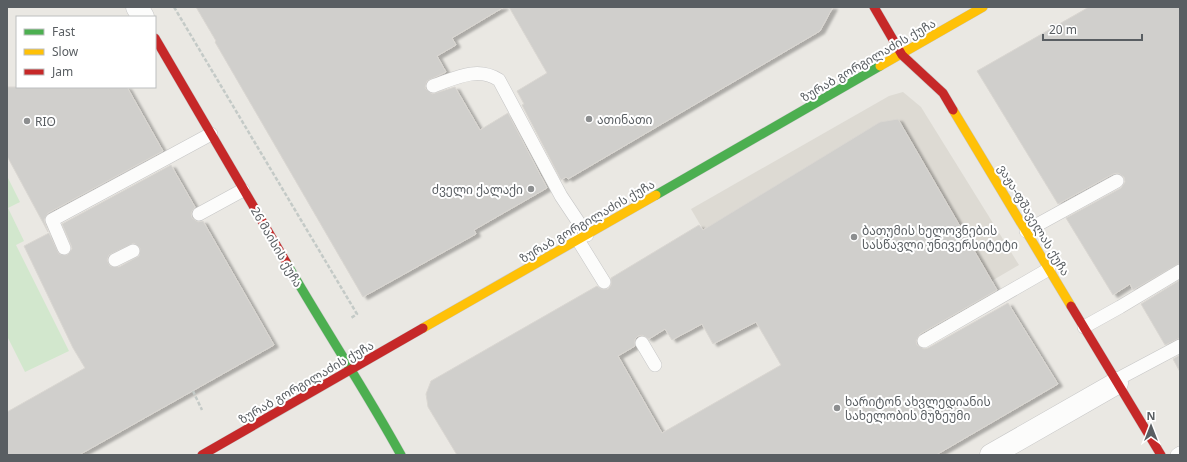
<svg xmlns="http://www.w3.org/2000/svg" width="1187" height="462" viewBox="0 0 1187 462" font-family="'Noto Sans','Noto Sans Georgian',sans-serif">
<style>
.education{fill:#dddad3}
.green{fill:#d2e7cd}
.building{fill:#d0cfcc;stroke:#dad7d2;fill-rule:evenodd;filter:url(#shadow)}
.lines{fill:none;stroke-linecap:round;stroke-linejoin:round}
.lane-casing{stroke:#c6c6c6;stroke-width:14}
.street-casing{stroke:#c6c6c6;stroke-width:23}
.fast-casing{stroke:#c7c7c7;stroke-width:10}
.slow-casing{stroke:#c7c7c7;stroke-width:10}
.jam-casing{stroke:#c7c7c7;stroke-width:10}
.path{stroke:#c4cac7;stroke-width:2.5;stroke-dasharray:4 2;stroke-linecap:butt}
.lane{stroke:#fcfcfb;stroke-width:13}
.street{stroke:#fcfcfb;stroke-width:22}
.fast{stroke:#4caf50;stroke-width:9}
.slow{stroke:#ffc107;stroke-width:9}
.jam{stroke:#c62828;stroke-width:9}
.poi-dot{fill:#8c8e8f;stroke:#fff;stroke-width:1.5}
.labels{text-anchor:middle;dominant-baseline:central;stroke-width:4;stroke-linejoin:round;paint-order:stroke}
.street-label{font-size:12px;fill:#595e62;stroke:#fff}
.poi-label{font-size:12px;fill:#595e62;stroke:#fff;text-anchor:start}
</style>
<defs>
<filter id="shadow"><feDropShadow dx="4.5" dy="2.5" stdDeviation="1" flood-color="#0004"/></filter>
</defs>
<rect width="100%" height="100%" fill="#eae8e3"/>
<path class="education" d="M 903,92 L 921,107 L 1019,265 L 799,394 L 691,209 L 889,96 Z"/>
<path class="green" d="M 7,176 L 20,202 L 8,208 L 24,241 L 16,245 L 69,351 L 25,372 L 7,336 Z"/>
<path class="building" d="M 196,7 L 504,7 L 452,38 L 456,45 L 437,56 L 446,72 L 427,81 L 425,88 L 432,94 L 455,87 L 480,130 L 508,113 L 547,188 L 474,230 L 476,234 L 363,297 L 215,42 L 216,41 Z
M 509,7 L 833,7 L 820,31 L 568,179 L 566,177 L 561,180 L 522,105 L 524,104 L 517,91 L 547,73 Z
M 1089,7 L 1180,7 L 1180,263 L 1133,290 L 1130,284 L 1113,295 L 1066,218 L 1121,188 L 1125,182 L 1124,177 L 1118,173 L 1113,174 L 1058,204 L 977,71 Z
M 7,87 L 127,87 L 163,151 L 48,213 L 44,220 L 48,232 L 7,156 Z
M 898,119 L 997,290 L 920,334 L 916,341 L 917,345 L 924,349 L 928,348 L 1008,303 L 1058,384 L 936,455 L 457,455 L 428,407 L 426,394 L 431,381 L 597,286 L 601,289 L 608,289 L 611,285 L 611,278 L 699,225 L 703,230 L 880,122 ZM 756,322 L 781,365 L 662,433 L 618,356 L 635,346 L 635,339 L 638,336 L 642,335 L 649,339 L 665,329 L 672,340 L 702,324 L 713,344 Z
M 171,165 L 195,207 L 191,213 L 192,218 L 198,222 L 203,221 L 274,345 L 79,455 L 7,455 L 7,412 L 85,368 L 73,348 L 24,246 L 49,233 L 59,254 L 67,255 L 72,249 L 71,245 L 62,224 ZM 134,243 L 140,248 L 139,256 L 119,267 L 110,266 L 107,260 L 109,255 Z
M 1180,280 L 1180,338 L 1165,345 L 1141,304 Z
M 1180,355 L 1180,372 L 1173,359 Z"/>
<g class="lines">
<defs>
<path id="lane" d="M 433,86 C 456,78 477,66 499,80 L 561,196 L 587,235
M 199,214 L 243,190
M 1026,231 L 1117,181
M 578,240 L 604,282
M 64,248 L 52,220 L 211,134
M 115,260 L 133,251
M 1084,327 L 1120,307 L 1180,271
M 924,341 L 1049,269
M 642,343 L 655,365
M 1116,380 L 1180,346
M 1177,455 L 1180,453"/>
<path id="street" d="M 137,7 L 143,17
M 991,455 L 1117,383"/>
<path id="fast" d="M 656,195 L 880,66
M 286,262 C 323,327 365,389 401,455"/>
<path id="slow" d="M 880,66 L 983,7
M 953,110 L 1071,306
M 423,328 L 656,195"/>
<path id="jam" d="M 874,7 L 902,55 L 943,93 L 953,110
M 155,38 L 286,262
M 1071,306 L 1161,455
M 202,455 L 423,328"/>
</defs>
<use href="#lane" class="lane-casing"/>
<use href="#street" class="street-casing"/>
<use href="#fast" class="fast-casing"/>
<use href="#slow" class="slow-casing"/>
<use href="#jam" class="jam-casing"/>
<path class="path" d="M 174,7 L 357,314 L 351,318
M 193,391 L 202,410"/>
<use href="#lane" class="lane"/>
<use href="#street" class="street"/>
<use href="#fast" class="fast"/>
<use href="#slow" class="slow"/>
<use href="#jam" class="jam"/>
</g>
<g class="poi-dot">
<circle cx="589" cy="119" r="4"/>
<circle cx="27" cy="121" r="4"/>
<circle cx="531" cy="189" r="4"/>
<circle cx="854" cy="237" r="4"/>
<circle cx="837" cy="408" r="4"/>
</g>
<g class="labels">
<g class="street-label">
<text transform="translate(868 60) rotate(-30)">ზურაბ გორგილაძის ქუჩა</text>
<text transform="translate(1034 220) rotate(59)">ვაჟა-ფშაველას ქუჩა</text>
<text transform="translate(587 221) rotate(-30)">ზურაბ გორგილაძის ქუჩა</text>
<text transform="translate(277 247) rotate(60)">26 მაისის ქუჩა</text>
<text transform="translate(306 382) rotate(-30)">ზურაბ გორგილაძის ქუჩა</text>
</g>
<g class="poi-label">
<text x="597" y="119">ათინათი</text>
<text x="35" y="121">RIO</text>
<text x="523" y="189" text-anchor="end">ძველი ქალაქი</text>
<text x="862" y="230">ბათუმის ხელოვნების<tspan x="862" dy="14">სასწავლი უნივერსიტეტი</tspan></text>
<text x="845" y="401">ხარიტონ ახვლედიანის<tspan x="845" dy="14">სახელობის მუზეუმი</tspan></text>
</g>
</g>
<rect width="1187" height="462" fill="none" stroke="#595e62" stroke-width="16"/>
<rect x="16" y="16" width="140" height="72" fill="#ffffff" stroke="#bdbfc0"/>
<rect x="24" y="29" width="20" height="6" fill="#4caf50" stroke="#bdbfc0"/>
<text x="52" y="36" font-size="12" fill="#595e62">Fast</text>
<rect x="24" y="49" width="20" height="6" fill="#ffc107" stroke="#bdbfc0"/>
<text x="52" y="56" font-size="12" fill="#595e62">Slow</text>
<rect x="24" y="69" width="20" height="6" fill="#c62828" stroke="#bdbfc0"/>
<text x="52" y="76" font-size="12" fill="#595e62">Jam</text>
<g transform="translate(1151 426)" stroke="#ffffff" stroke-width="3" paint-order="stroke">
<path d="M0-3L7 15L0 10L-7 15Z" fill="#595e62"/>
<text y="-6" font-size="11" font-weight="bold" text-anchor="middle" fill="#595e62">N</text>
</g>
<path d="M1043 34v6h99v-6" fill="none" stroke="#595e62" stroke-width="2"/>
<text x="1049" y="34" font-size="12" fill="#595e62" stroke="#ffffff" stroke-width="3" paint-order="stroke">20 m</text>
</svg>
